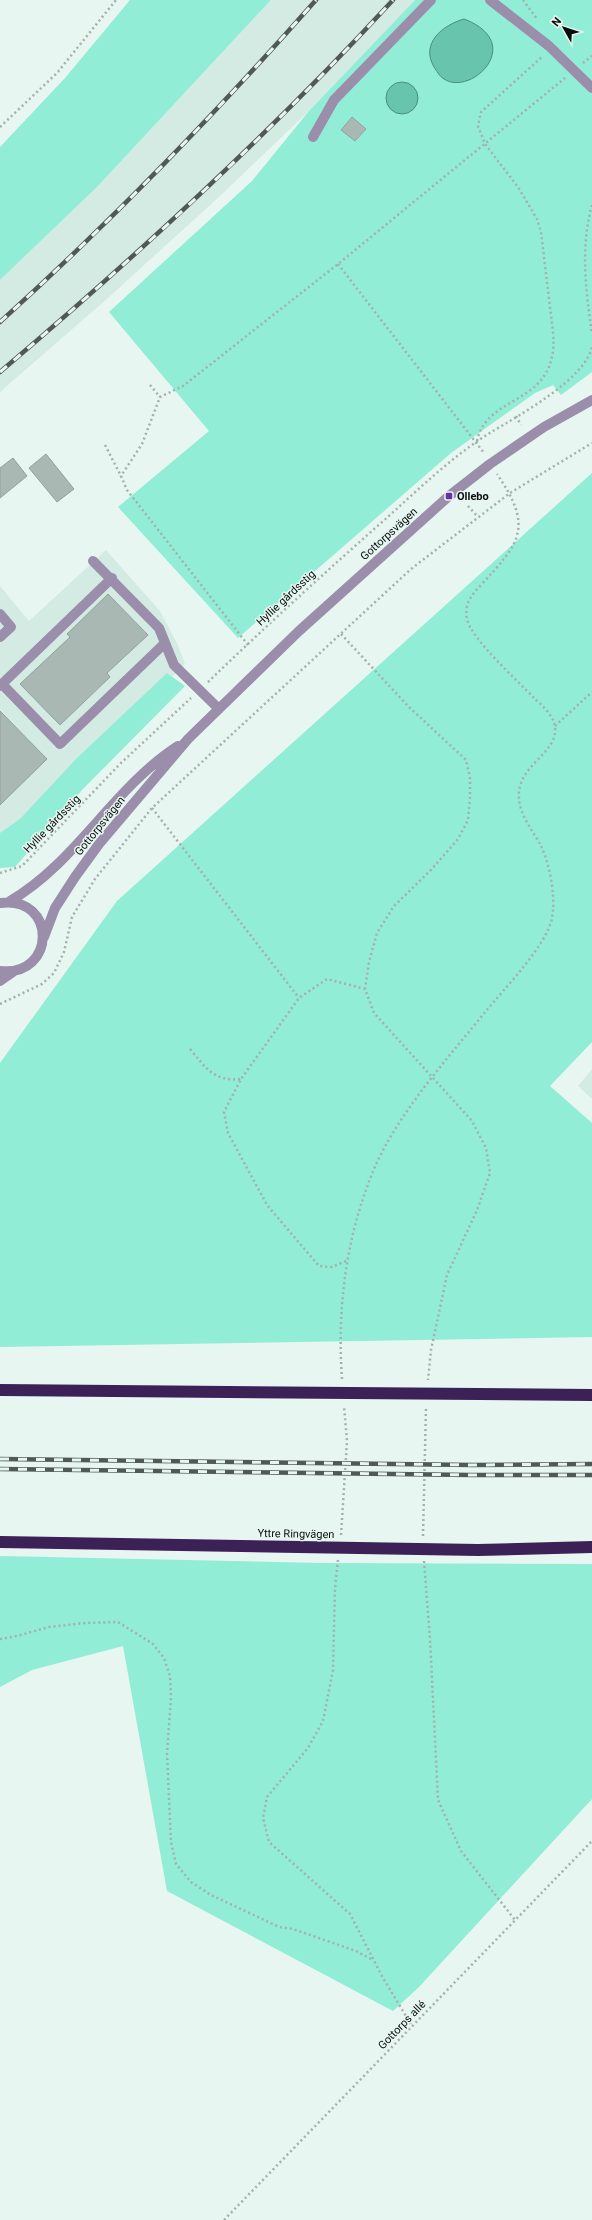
<svg xmlns="http://www.w3.org/2000/svg" width="592" height="2220" viewBox="0 0 592 2220" font-family="Roboto,sans-serif">
<style>
.built{fill:#d4ebe4}
.green{fill:#91edd5}
.water{fill:#68c4ad;stroke:#4c8d7d}
.building{fill:#aab8b4;stroke:#93a19c}
.lines{fill:none;stroke-linecap:round;stroke-linejoin:round}
.path{stroke:#a4b0ac;stroke-width:2.5;stroke-dasharray:2 3;stroke-linecap:butt}
.minor{stroke:#9a8eaa;stroke-width:10}
.highway{stroke:#3c2157;stroke-width:12}
.rail-casing{stroke:#515956;stroke-width:4.5}
.rail{stroke:#e7f6f1;stroke-width:3;stroke-dasharray:9;stroke-linecap:butt}
.poi-dot{fill:#6e2fa4;stroke:#e7f6f1;stroke-width:1.5}
.labels{text-anchor:middle;dominant-baseline:central;stroke-width:3;stroke-linejoin:round;paint-order:stroke}
.poi-label{font-size:11px;font-weight:bold;fill:#090e0c;stroke:#e7f6f1;text-anchor:start}
.street-label{font-size:11px;fill:#090e0c;stroke:#e7f6f1}
</style>
<rect width="100%" height="100%" fill="#e7f6f1"/>
<path class="built" d="M 271,0 L 415,0 L 309,111 L 220,196 L 108,298 L 0,392 L 0,280 L 97,187 Z
M 106,550 L 160,611 L 177,643 L 185,664 L 32,822 L 0,840 L 0,586 L 29,621 Z
M 592,1069 L 592,1099 L 578,1086 Z"/>
<path class="green" d="M 130,0 L 271,0 L 97,187 L 0,280 L 0,147 L 65,78 Z
M 415,0 L 592,0 L 592,372 L 561,395 L 553,385 L 535,393 L 451,453 L 238,638 L 118,507 L 209,431 L 109,312 L 252,181 L 309,111 Z
M 592,473 L 592,1042 L 550,1086 L 592,1123 L 592,1337 L 0,1347 L 0,1063 L 117,901 Z
M 167,673 L 185,686 L 82,790 L 15,867 L 0,868 L 0,833 L 20,819 L 76,759 Z
M 0,1556 L 323,1563 L 592,1564 L 592,1799 L 419,1987 L 393,2011 L 167,1891 L 123,1646 L 32,1670 L 0,1687 Z"/>
<path class="water" d="M 464,19 C 527,43 471,97 444,79 C 440,77 436,70 434,67 C 420,43 443,25 464,19 Z
M386 98a16 16 0 1 1 32 0a16 16 0 1 1-32 0Z"/>
<path class="building" d="M 352,117 L 366,129 L 355,141 L 341,130 Z
M 46,454 L 74,489 L 57,502 L 29,468 Z
M 13,458 L 27,476 L 0,498 L 0,468 Z
M 108,594 L 148,635 L 107,673 L 110,677 L 60,725 L 20,684 L 70,637 L 67,634 Z
M 0,711 L 47,759 L 0,805 Z"/>
<g class="lines">
<path class="path" d="M 523,0 L 537,19
M 583,63 L 592,56
M 0,127 L 57,73 L 116,0
M 592,205 C 580,248 586,291 592,334
M 338,264 L 484,453
M 150,385 L 160,397
M 516,416 L 521,425
M 477,441 C 487,392 560,407 553,332 L 541,232 L 537,219 L 518,187 L 485,144 L 478,126 L 481,112 L 543,56
M 105,445 L 121,476
M 468,506 L 478,517
M 341,634 L 408,706 L 466,760 L 470,778 L 470,797 L 468,820 L 458,839 L 430,871 L 394,906 L 377,933 L 369,962 L 365,989 L 374,1013 L 472,1121 L 486,1148 L 490,1173 L 477,1210 L 447,1275 L 431,1350 L 428,1380
M 248,645 L 127,490 L 121,476 L 142,444 L 160,397 L 183,386 L 338,264 L 565,78
M 208,682 C 264,628 322,575 381,523 C 417,491 452,456 493,431 C 520,415 586,378 592,347
M 555,726 L 592,692
M 152,808 L 299,998
M 0,873 L 22,866 L 121,763 L 191,698
M 0,1004 L 42,984 L 54,973 L 64,952 L 72,917 L 95,879 L 152,808 L 411,569 L 510,493 L 592,443
M 190,1049 C 206,1068 214,1082 241,1079
M 346,1261 L 332,1267 L 319,1266 L 267,1205 L 228,1133 L 224,1112 L 241,1079 L 299,998 L 327,979 L 365,989
M 342,1379 C 337,1308 346,1236 374,1169 C 398,1113 448,1058 486,1011 C 504,989 547,945 552,918 C 556,897 550,865 541,846 C 534,832 520,816 519,799 C 516,764 558,755 555,727 C 554,716 542,705 534,698 C 518,681 471,639 467,619 C 464,604 471,596 480,586 C 520,543 534,528 497,474
M 341,1535 L 347,1441 L 344,1406
M 423,1536 L 426,1407
M 338,1560 L 335,1588 L 333,1670 L 323,1721 L 308,1748 L 267,1797 L 263,1818 L 269,1842 L 350,1914 L 383,1978 L 412,2026
M 424,1561 L 430,1639 L 438,1800 L 461,1851 L 515,1920
M 0,1639 L 17,1636 L 49,1627 L 86,1623 L 118,1622 L 153,1644 L 164,1658 L 170,1676 L 171,1698 L 167,1753 L 171,1842 L 176,1864 L 191,1882 L 211,1895 L 279,1927 L 293,1929 L 356,1951 L 373,1960
M 224,2220 L 592,1841"/>
<path class="minor" d="M 490,0 L 549,46 L 592,88
M 313,137 L 334,100 L 431,0
M 93,561 L 159,628 L 174,665 L 219,709
M 0,614 L 11,627 L 0,637
M 2,684 L 60,744 L 165,643
M 0,686 L 112,578
M 10,901 C 76,863 113,788 178,746
M 0,903 C 57,895 57,977 0,971
M 44,937 L 55,908 L 75,877 L 99,844 L 188,739 L 299,631 L 449,496 L 490,464 L 544,427 L 592,400
M 0,981 L 13,972"/>
<path class="highway" d="M 0,1390 L 592,1395
M 0,1542 L 478,1550 L 592,1547"/>
<defs>
<path id="rail" d="M 0,322 C 112,221 217,112 316,0
M 0,372 C 138,255 271,133 393,0
M 0,1459 L 473,1465 L 592,1464
M 0,1469 L 471,1475 L 592,1475"/>
</defs>
<use href="#rail" class="rail-casing"/>
<use href="#rail" class="rail"/>
</g>
<rect class="poi-dot" x="445" y="492" width="8" height="8" rx="2"/>
<g class="labels">
<g class="poi-label">
<text x="457" y="496">Ollebo</text>
</g>
<g class="street-label">
<text transform="translate(389 534) rotate(-42)">Gottorpsvägen</text>
<text transform="translate(286 598) rotate(-43)">Hyllie gårdsstig</text>
<text transform="translate(52 824) rotate(-46)">Hyllie gårdsstig</text>
<text transform="translate(100 826) rotate(-51)">Gottorpsvägen</text>
<text transform="translate(296 1534) rotate(1)">Yttre Ringvägen</text>
<text transform="translate(402 2025) rotate(-46)">Gottorps allé</text>
</g>
</g>
<g transform="translate(564 28) rotate(309)" stroke="#e7f6f1" stroke-width="3" paint-order="stroke">
<path d="M0-3L7 15L0 10L-7 15Z" fill="#090e0c"/>
<text y="-6" font-size="11" font-weight="bold" text-anchor="middle" fill="#090e0c">N</text>
</g>
</svg>
